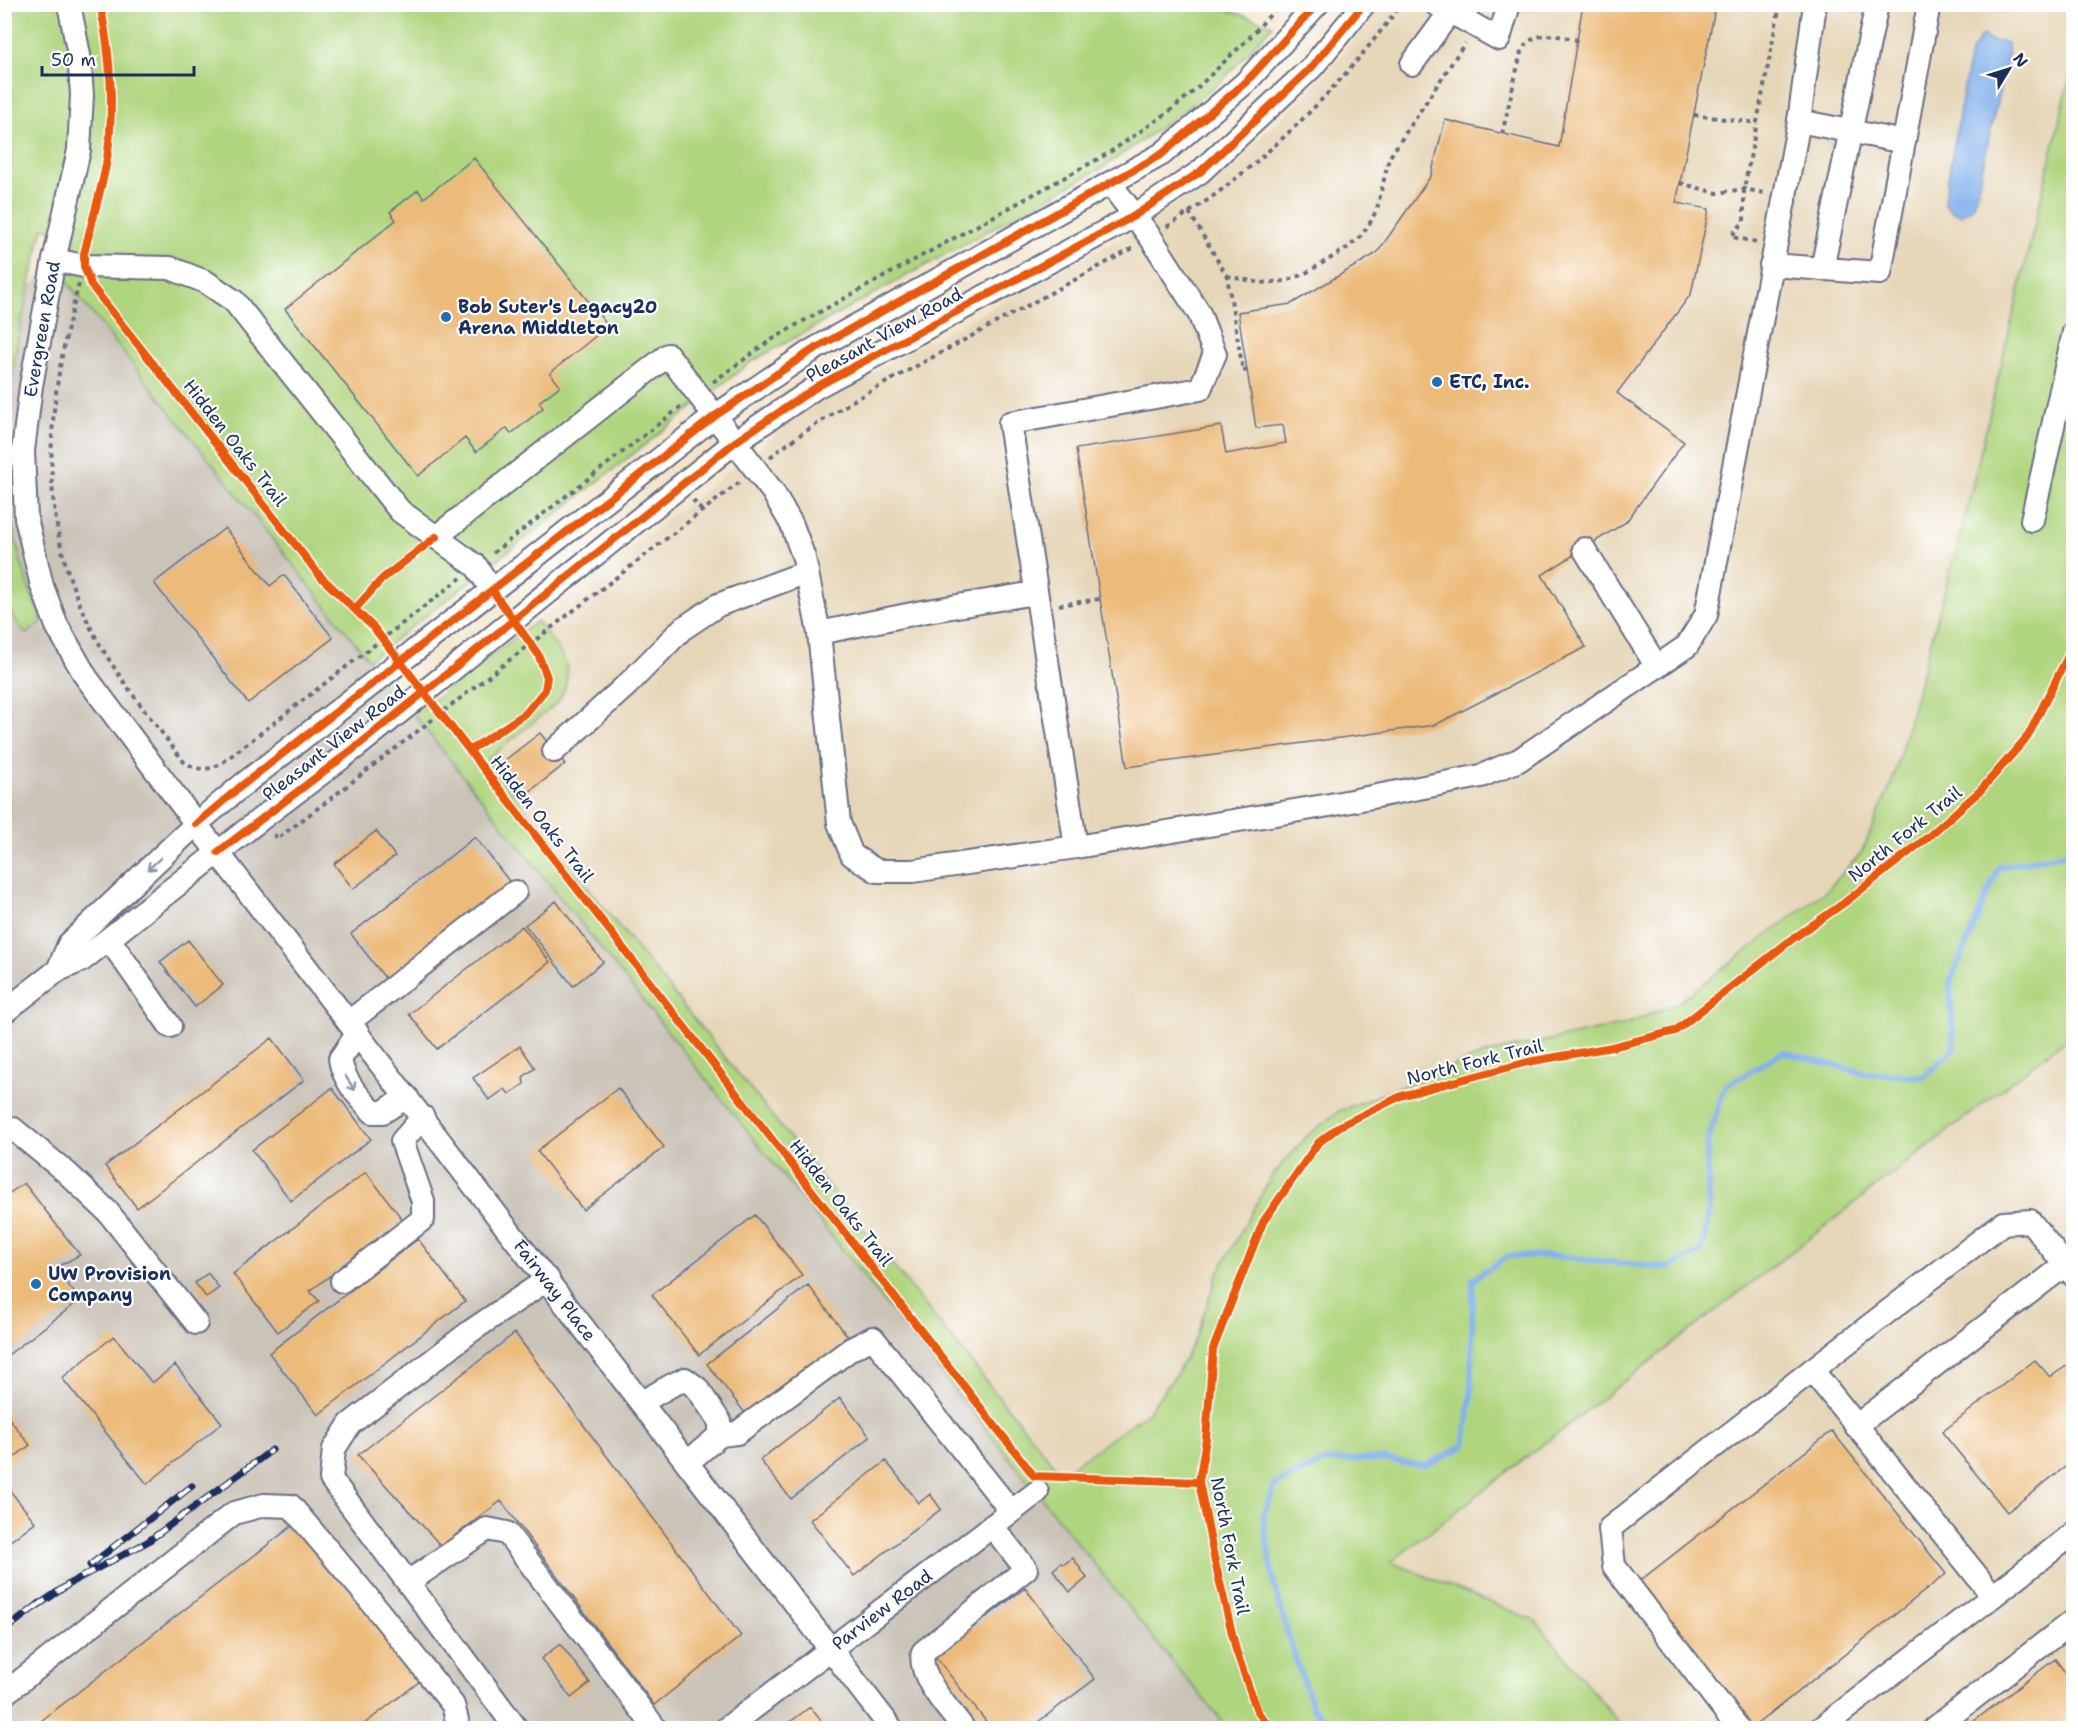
<svg xmlns="http://www.w3.org/2000/svg" width="2078" height="1733" viewBox="0 0 2078 1733" font-family="'Shantell Sans',sans-serif">
<style>
.built{fill:#e6d6b8}
.industrial{fill:#cac3b8}
.green{fill:#b0d57f;stroke:#66826e;stroke-width:1.5}
.water{fill:#82b0ec;stroke:#4e70a5;stroke-width:1.5}
.lines{fill:none;stroke-linecap:round;stroke-linejoin:round}
.stream{stroke:#82b0ec;stroke-width:6}
.building{fill:#ecba79}
.minor-casing{stroke:#676e84;stroke-width:26}
.path{stroke:#676e84;stroke-width:4;stroke-dasharray:4.5 4.5;stroke-linecap:butt}
.minor{stroke:#fff;stroke-width:22}
.rail-casing{stroke:#1b2f5e;stroke-width:7}
.rail{stroke:#fff;stroke-width:4.5;stroke-dasharray:14;stroke-linecap:butt}
.cycleway-casing{stroke:#fff;stroke-width:11}
.cycleway{stroke:#e8590c;stroke-width:8}
.oneway{stroke:#8d97ae}
.poi-dot{fill:#1f6fb2;stroke:#fff;stroke-width:2}
.labels{text-anchor:middle;dominant-baseline:central;stroke-width:4.5;stroke-linejoin:round;paint-order:stroke}
.poi-label{font-size:18px;font-weight:bold;fill:#1b2f5e;stroke:#fff;text-anchor:start}
.street-label{font-size:18px;fill:#1b2f5e;stroke:#fff}
</style>
<rect width="100%" height="100%" fill="#fff"/>
<filter id="ink" filterUnits="userSpaceOnUse"><feTurbulence type="fractalNoise" baseFrequency=".0167" numOctaves="2"/><feDisplacementMap in="SourceGraphic" scale="12" xChannelSelector="R" yChannelSelector="G"/><feConvolveMatrix kernelMatrix="1 2 1 2 8 2 1 2 1" color-interpolation-filters="sRGB"/></filter>
<filter id="wash" filterUnits="userSpaceOnUse"><feTurbulence type="fractalNoise" baseFrequency=".008" numOctaves="4" result="noise"/><feDisplacementMap in="SourceGraphic" scale="24" xChannelSelector="R" yChannelSelector="G"/><feGaussianBlur stdDeviation="1.35" result="paint"/><feColorMatrix in="noise" values="0 0 0 0 0 0 0 0 0 0 0 0 0 0 0 0 0 1.4 0 .05"/><feComposite in="paint" operator="in"/></filter>
<g filter="url(#wash)">
<rect width="100%" height="100%" fill="#f3e4ca"/>
<path class="built" d="M 1382,5 L 2073,5 L 2073,64 L 1965,517 L 1893,779 L 1862,852 L 1827,890 L 1676,1004 L 1626,1024 L 1484,1054 L 1339,1112 L 1308,1135 L 1217,1275 L 1197,1335 L 1176,1375 L 1147,1413 L 1061,1474 L 522,806 L 487,758 L 558,702 L 564,661 L 537,621 L 806,411 L 899,357 L 1123,237 L 1195,192 L 1278,122 L 1346,50 Z
M 2073,1033 L 2073,1728 L 1623,1728 L 1536,1621 L 1390,1562 Z"/>
<path class="industrial" d="M 53,265 L 1175,1665 L 1228,1728 L 5,1728 L 4,309 Z"/>
<path class="green" d="M 1210,4 L 1273,25 L 1223,80 L 1164,125 L 1105,166 L 751,362 L 369,660 L 67,282 L 75,238 L 43,228 C 24,308 3,389 6,472 C 8,523 23,575 42,622 L 26,634 L 5,606 L 5,5 Z
M 2073,64 L 2073,1034 L 1391,1562 L 1536,1621 L 1623,1728 L 1228,1728 L 1175,1665 L 414,715 L 537,621 C 558,651 580,666 558,702 L 488,759 L 522,806 L 1061,1474 L 1147,1413 L 1176,1375 L 1197,1335 L 1217,1275 L 1271,1177 L 1308,1135 L 1339,1111 L 1484,1054 L 1626,1024 L 1676,1004 L 1827,890 L 1862,852 L 1893,779 L 1965,517 Z"/>
<path class="water" d="M 1982,35 L 1991,41 L 2007,43 L 2007,57 L 1977,192 L 1972,208 L 1960,215 L 1950,211 L 1944,202 L 1970,53 Z"/>
<g class="lines">
<path class="stream" d="M 1331,1728 L 1313,1709 L 1290,1642 L 1274,1584 L 1263,1515 L 1276,1484 L 1326,1461 L 1380,1459 L 1425,1466 L 1464,1446 L 1471,1396 L 1473,1279 L 1508,1256 L 1556,1256 L 1668,1268 L 1702,1252 L 1709,1211 L 1707,1144 L 1724,1087 L 1783,1052 L 1864,1073 L 1924,1077 L 1954,1048 L 1950,983 L 1999,867 L 2074,852"/>
</g>
<g id="blocks">
<path class="building" d="M 1583,4 L 1716,4 L 1676,203 L 1709,209 L 1691,294 L 1617,393 L 1684,442 L 1626,522 L 1542,575 L 1586,647 L 1435,725 L 1127,767 L 1076,449 L 1221,426 L 1226,454 L 1286,443 L 1283,425 L 1256,428 L 1238,312 L 1291,304 L 1377,253 L 1431,176 L 1445,120 L 1559,147 Z
M 474,158 L 608,326 L 550,373 L 560,386 L 539,402 L 543,408 L 511,434 L 507,428 L 476,452 L 465,438 L 418,476 L 285,309 L 396,220 L 390,212 L 418,190 L 424,198 Z
M 225,528 L 270,586 L 284,575 L 333,638 L 248,703 L 154,583 Z
M 540,733 L 565,764 L 521,798 L 496,767 Z
M 376,831 L 395,856 L 353,889 L 334,864 Z
M 475,837 L 512,885 L 388,982 L 351,934 Z
M 556,901 L 603,962 L 573,986 L 525,925 Z
M 522,926 L 550,962 L 437,1049 L 409,1014 Z
M 188,940 L 223,985 L 195,1007 L 160,962 Z
M 272,1038 L 304,1080 L 137,1208 L 105,1166 Z
M 520,1046 L 535,1068 L 523,1077 L 524,1084 L 509,1094 L 505,1089 L 489,1100 L 473,1078 Z
M 332,1088 L 371,1139 L 291,1201 L 252,1150 Z
M 618,1088 L 664,1147 L 583,1210 L 537,1151 Z
M 366,1172 L 403,1220 L 310,1291 L 319,1301 L 278,1332 L 233,1274 Z
M 24,1183 L 80,1255 L 55,1268 L 80,1300 L 4,1358 L 4,1197 Z
M 755,1215 L 802,1275 L 699,1355 L 652,1295 Z
M 418,1239 L 465,1301 L 318,1415 L 269,1353 Z
M 208,1273 L 219,1288 L 206,1297 L 195,1283 Z
M 808,1285 L 849,1338 L 748,1417 L 707,1364 Z
M 515,1333 L 741,1636 L 654,1705 L 501,1501 L 441,1546 L 358,1455 Z
M 114,1336 L 152,1383 L 175,1365 L 222,1423 L 147,1484 L 62,1378 Z
M 2035,1360 L 2050,1377 L 2074,1361 L 2074,1460 L 2007,1512 L 1942,1432 Z
M 840,1398 L 870,1437 L 791,1499 L 760,1460 Z
M 4,1412 L 30,1445 L 4,1465 Z
M 1832,1431 L 1946,1574 L 1752,1728 L 1637,1583 Z
M 886,1461 L 919,1503 L 930,1494 L 941,1509 L 854,1576 L 810,1520 Z
M 4,1483 L 35,1522 L 4,1546 Z
M 296,1523 L 424,1678 L 359,1728 L 32,1728 Z
M 1073,1558 L 1087,1578 L 1070,1592 L 1053,1570 L 1061,1563 L 1064,1564 Z
M 1025,1588 L 1095,1679 L 1030,1728 L 991,1728 L 935,1656 Z
M 560,1644 L 590,1683 L 571,1698 L 541,1659 Z
M 2055,1659 L 2074,1684 L 2074,1728 L 1965,1728 Z
M 810,1707 L 827,1728 L 782,1728 Z"/>
</g>
</g>
<g filter="url(#ink)">
<use href="#blocks" fill-opacity="0" stroke="#676e84" stroke-width="1.5"/>
<g class="lines">
<defs>
<g id="minor">
<path id="s1" d="M 69,4 L 79,55 L 82,95 L 79,150 L 53,265 L 31,386 L 23,451 L 26,518 L 42,586 L 57,626 L 86,677 L 196,824 L 891,1728"/>
<path d="M 1436,4 L 1499,39 L 1509,4"/>
<path d="M 1412,64 L 1450,12"/>
<path d="M 1799,121 L 1904,142"/>
<path d="M 1110,183 L 1151,238 L 1199,313 L 1215,354 L 1200,389 L 1010,423 L 1076,847 L 1330,805 L 1481,776 L 1519,760 L 1687,646 L 1706,615 L 1799,121 L 1815,4"/>
<path d="M 54,260 L 84,266 L 170,268 L 206,282 L 234,301 L 400,511 L 476,566 L 492,590"/>
<path d="M 1771,265 L 1880,273 L 1929,4"/>
<path d="M 1822,269 L 1877,4"/>
<path d="M 2032,520 L 2074,332"/>
<path d="M 436,537 L 668,355 L 773,492 L 792,525 L 804,558 L 819,633 L 839,823 L 852,855 L 877,871 L 913,871 L 1076,847"/>
<path d="M 1584,549 L 1657,667"/>
<path d="M 819,633 L 922,612 L 1035,593"/>
<path d="M 554,751 L 628,684 L 682,629 L 718,605 L 807,572"/>
<path d="M 109,939 L 170,1026"/>
<path d="M 58,970 L 69,944 L 196,824 L 240,787 L 715,416 L 811,351 L 1162,154 L 1246,82 L 1317,4"/>
<path d="M 4,1012 L 58,970 L 82,960 L 262,818 L 356,747 L 735,442 L 818,386 L 1134,216 L 1200,172 L 1312,67 L 1364,4"/>
<path d="M 349,1022 L 515,892"/>
<path d="M 358,1033 L 340,1059 C 343,1080 358,1096 373,1112 L 383,1112 L 407,1097"/>
<path d="M 12,1128 L 67,1173 L 108,1212 L 196,1323"/>
<path d="M 2074,1276 L 2030,1221 L 2003,1223 L 1812,1370 L 1993,1596 L 2074,1533"/>
<path d="M 342,1281 L 423,1219 L 423,1201 L 402,1141 L 423,1117"/>
<path d="M 642,1402 L 672,1385 L 685,1379 L 697,1388 L 720,1422 L 720,1435 L 688,1462"/>
<path d="M 1856,1426 L 2065,1265"/>
<path d="M 720,1435 L 737,1433 L 851,1349 L 873,1338 L 1011,1511"/>
<path d="M 408,1582 L 487,1529 L 507,1533 L 655,1728"/>
<path d="M 4,1694 L 234,1513 L 264,1505 L 291,1506 L 365,1594 L 453,1705 L 459,1728"/>
<path d="M 516,1728 L 331,1479 L 334,1449 L 350,1424 L 471,1331 L 548,1279"/>
<path id="s2" d="M 727,1728 L 1037,1492"/>
<path d="M 963,1728 C 949,1709 917,1676 923,1652 L 1026,1569 L 992,1526"/>
<path d="M 1738,1728 L 1614,1566 L 1610,1528 L 1812,1370"/>
<path d="M 1821,1728 L 1993,1596"/>
<path d="M 1935,1728 L 2074,1620"/>
</g>
</defs>
<use href="#minor" class="minor-casing"/>
<path class="path" d="M 1694,115 L 1757,123
M 1502,134 L 1521,52 C 1533,29 1556,35 1577,40
M 1680,183 L 1717,193 L 1744,189 L 1764,193
M 1189,212 L 1227,276 L 1243,371 L 1247,370
M 1167,227 C 1184,215 1203,204 1220,191 C 1289,138 1350,75 1401,4
M 1756,242 L 1732,237 L 1735,231 L 1744,222 L 1744,189 L 1780,4
M 1227,276 L 1261,283 L 1286,281 L 1304,274 L 1346,249 L 1360,237 L 1369,225 L 1377,209 L 1389,158 L 1465,43
M 79,284 C 45,408 33,527 99,643 C 123,685 155,723 184,762 C 198,771 208,771 222,763 L 461,578
M 713,382 L 768,342 L 798,324 L 1107,154 L 1166,114 L 1194,91 L 1248,39 L 1280,4
M 770,457 L 800,435 L 854,400 L 1135,247
M 693,500 L 702,511
M 493,553 L 683,405
M 1059,605 L 1100,599
M 274,834 L 277,839 L 326,802 L 741,481"/>
<use href="#minor" class="minor"/>
<defs>
<path id="rail" d="M 90,1565 L 192,1486
M 34,1608 L 72,1582 L 147,1542 L 272,1450
M 4,1631 L 40,1603"/>
</defs>
<use href="#rail" class="rail-casing"/>
<use href="#rail" class="rail"/>
<defs>
<path id="cycleway" d="M 100,4 C 111,55 115,113 106,165 C 100,195 91,224 84,254 L 84,266 L 91,285 L 320,576 L 374,628 L 1034,1476 L 1199,1482
M 355,609 L 382,579 L 436,537
M 470,750 L 526,713 L 545,690 L 547,677 L 538,654 L 492,590
M 196,824 L 240,787 L 715,416 L 811,351 L 1162,154 L 1246,82 L 1317,4
M 218,852 L 356,747 L 735,442 L 818,386 L 1134,216 L 1200,172 L 1312,67 L 1364,4
M 1270,1728 L 1257,1711 L 1236,1650 L 1215,1562 L 1199,1482 L 1206,1439 L 1213,1349 L 1263,1222 L 1318,1143 L 1340,1126 L 1401,1096 L 1528,1062 L 1612,1047 L 1675,1031 L 1791,940 L 1844,903 L 1928,837 L 1981,790 L 2028,736 L 2074,644"/>
</defs>
<use href="#cycleway" class="cycleway-casing"/>
<use href="#cycleway" class="cycleway"/>
</g>
<defs><path id="oneway-shaft" d="M-6 0H5M1.5-3L5.5 0L1.5 3" fill="none" stroke-width="1.6" stroke-linecap="round" stroke-linejoin="round" transform="scale(1.5)"/></defs>
<g class="oneway">
<use href="#oneway-shaft" transform="translate(154 864) rotate(137)"/>
<use href="#oneway-shaft" transform="translate(350 1083) rotate(56)"/>
</g>
</g>
<g class="poi-dot">
<circle cx="446" cy="317" r="6"/>
<circle cx="1437" cy="382" r="6"/>
<circle cx="36" cy="1284" r="6"/>
</g>
<g class="labels">
<g class="poi-label">
<text x="458" y="307">Bob Suter's Legacy20<tspan x="458" dy="21">Arena Middleton</tspan></text>
<text x="1449" y="382">ETC, Inc.</text>
<text x="48" y="1274">UW Provision<tspan x="48" dy="21">Company</tspan></text>
</g>
<g class="street-label">
<text transform="translate(42 329) rotate(-80)">Evergreen Road</text>
<text transform="translate(884 335) rotate(-29)">Pleasant View Road</text>
<text transform="translate(235 443) rotate(52)">Hidden Oaks Trail</text>
<text transform="translate(334 743) rotate(-38)">Pleasant View Road</text>
<text transform="translate(542 819) rotate(52)">Hidden Oaks Trail</text>
<text transform="translate(1905 834) rotate(-39)">North Fork Trail</text>
<text transform="translate(1475 1062) rotate(-14)">North Fork Trail</text>
<text transform="translate(841 1203) rotate(52)">Hidden Oaks Trail</text>
<text stroke="none"><textPath href="#s1" startOffset="1464">Fairway Place</textPath></text>
<text transform="translate(1230 1546) rotate(79)">North Fork Trail</text>
<text stroke="none"><textPath href="#s2" startOffset="195">Parview Road</textPath></text>
</g>
</g>
<rect width="2078" height="1733" fill="none" stroke="#fff" stroke-width="24"/>
<g transform="translate(2009 69) rotate(52)" stroke="#ffffff" stroke-width="4.5" paint-order="stroke">
<path d="M0-4.5L10 22L0 15L-10 22Z" fill="#1b2f5e"/>
<text y="-9" font-size="16" font-weight="bold" text-anchor="middle" fill="#1b2f5e">N</text>
</g>
<path d="M42 66v9h152v-9" fill="none" stroke="#1b2f5e" stroke-width="3"/>
<text x="51" y="66" font-size="18" fill="#1b2f5e" stroke="#ffffff" stroke-width="4.5" paint-order="stroke">50 m</text>
</svg>
